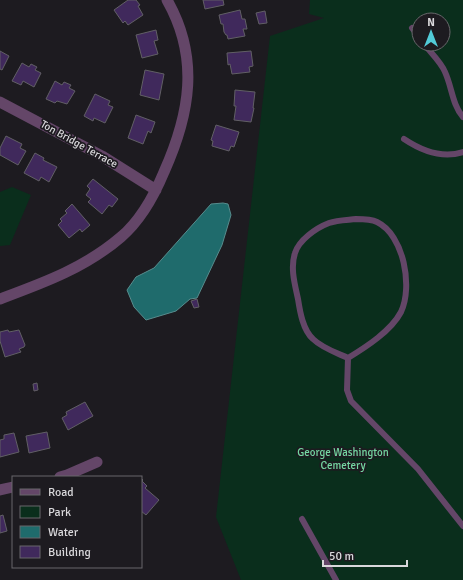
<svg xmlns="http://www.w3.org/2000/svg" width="463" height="580" viewBox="0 0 463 580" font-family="Signika,sans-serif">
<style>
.green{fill:#0a2e1c;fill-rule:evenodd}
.water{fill:#1f6b6c;stroke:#578c8d}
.building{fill:#40295c;stroke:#615f65}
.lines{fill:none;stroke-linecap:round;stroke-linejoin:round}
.service{stroke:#644668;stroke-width:6}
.minor{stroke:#644668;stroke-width:11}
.labels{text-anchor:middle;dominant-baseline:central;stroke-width:3.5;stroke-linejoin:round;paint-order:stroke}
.street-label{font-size:11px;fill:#d9d8db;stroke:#1d1b20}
.park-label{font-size:11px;fill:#75d6a2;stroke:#1d1b20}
</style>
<rect width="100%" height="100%" fill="#1d1b20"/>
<path class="green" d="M 310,0 L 463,0 L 463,580 L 241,580 L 216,517 L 270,36 L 324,18 L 309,14 ZM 419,20 L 443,20 L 443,44 L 419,44 Z
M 12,187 L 31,195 L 10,245 L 0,246 L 0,192 Z"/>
<path class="water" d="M 223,203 L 228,204 L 231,215 L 222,245 L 197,298 L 190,299 L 176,311 L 146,320 L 134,307 L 127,290 L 136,277 L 154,268 L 211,204 Z"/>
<path class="building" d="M 128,0 L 136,0 L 140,5 L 138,6 L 143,15 L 128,25 L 125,21 L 123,23 L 114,10 Z
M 203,0 L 223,0 L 224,5 L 205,9 Z
M 240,10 L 242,19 L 245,19 L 247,29 L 243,29 L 245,36 L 228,39 L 227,35 L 226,35 L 224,32 L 223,24 L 221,24 L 219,15 Z
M 265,11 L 267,23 L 259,24 L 256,13 Z
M 156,30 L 158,40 L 154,41 L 158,54 L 142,58 L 136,35 Z
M 0,51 L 9,56 L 2,70 L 0,69 Z
M 251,51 L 253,66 L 249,67 L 250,72 L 232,74 L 230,64 L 228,65 L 227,53 Z
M 22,63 L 29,67 L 31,64 L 37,67 L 35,70 L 41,73 L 34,87 L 23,81 L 21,85 L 12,81 Z
M 145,70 L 164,74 L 159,100 L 140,95 Z
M 55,81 L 62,85 L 64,82 L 71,85 L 69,88 L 75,91 L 67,104 L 57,101 L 55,103 L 46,99 Z
M 235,90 L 255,92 L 253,108 L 254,108 L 251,122 L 234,120 L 236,106 L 234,106 Z
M 95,94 L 110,101 L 108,105 L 113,107 L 105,123 L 94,118 L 93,121 L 84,116 Z
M 136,115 L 155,122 L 151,133 L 148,131 L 143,144 L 128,138 Z
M 216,125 L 239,132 L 234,147 L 231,146 L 229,151 L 212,146 L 213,141 L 211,140 Z
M 6,136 L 22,144 L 20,148 L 26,151 L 18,165 L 0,155 L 0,148 Z
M 35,153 L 44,158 L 43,160 L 57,167 L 49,182 L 41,177 L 39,181 L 24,173 Z
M 93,179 L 118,199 L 112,207 L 109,205 L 102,214 L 88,202 L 91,199 L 86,195 L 90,189 L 87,186 Z
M 72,204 L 90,225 L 82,232 L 80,229 L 69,238 L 58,225 L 62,221 L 60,219 L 67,213 L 65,211 Z
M 197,299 L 199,307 L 194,308 L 191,301 Z
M 8,330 L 9,332 L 19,330 L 25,345 L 24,347 L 19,349 L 21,352 L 5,357 L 0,341 L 0,332 Z
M 37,383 L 38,390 L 34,391 L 33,384 Z
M 85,402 L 93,416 L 68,430 L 62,418 L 67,415 L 66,412 Z
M 47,432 L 50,448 L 29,453 L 26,436 Z
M 14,433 L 19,452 L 0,457 L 0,440 L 4,439 L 4,435 Z
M 141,478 L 143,480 L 142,481 L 147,486 L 145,488 L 159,500 L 146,515 L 141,511 Z
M 3,515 L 7,531 L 0,533 L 0,516 Z"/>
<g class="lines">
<path class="service" d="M 412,28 L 419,37
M 424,44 C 431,53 441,62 445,72 C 452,87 452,104 463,117
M 404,139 C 422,151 442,159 463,152
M 356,219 C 362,219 371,219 377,222 C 404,235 413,287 401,312 C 391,331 366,347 348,358 C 337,353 322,348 313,339 C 303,330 300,312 298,299 C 295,285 290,268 295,253 C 299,240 316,228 329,223 C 337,220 347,220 356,219 Z
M 348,358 L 347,390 L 351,401 L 418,469 L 463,526
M 302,519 L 336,580"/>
<path class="minor" d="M 0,102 L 102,156 L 156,190
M 0,299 C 43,283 85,268 121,237 C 141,220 154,196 164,172 C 190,114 200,58 167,0
M 60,477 L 67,475 L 97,462
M 0,490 L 13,487"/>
</g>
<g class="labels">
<g class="street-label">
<text transform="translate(79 144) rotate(29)">Ton Bridge Terrace</text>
</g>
<g class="park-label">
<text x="343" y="452">George Washington<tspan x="343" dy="13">Cemetery</tspan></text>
</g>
</g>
<rect x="12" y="476" width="130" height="92" fill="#1d1b20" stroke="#68676b"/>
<rect x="20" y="489" width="20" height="6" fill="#644668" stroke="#68676b"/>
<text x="48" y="496" font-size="12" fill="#d9d8db">Road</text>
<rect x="20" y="506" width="20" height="12" fill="#0a2e1c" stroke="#68676b"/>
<text x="48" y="516" font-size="12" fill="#d9d8db">Park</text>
<rect x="20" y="526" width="20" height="12" fill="#1f6b6c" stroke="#68676b"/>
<text x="48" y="536" font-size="12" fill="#d9d8db">Water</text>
<rect x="20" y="546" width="20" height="12" fill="#40295c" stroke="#68676b"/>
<text x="48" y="556" font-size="12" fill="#d9d8db">Building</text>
<g transform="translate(431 32)"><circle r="19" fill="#1d1b20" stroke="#68676b"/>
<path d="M0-3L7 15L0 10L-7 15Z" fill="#52cbd8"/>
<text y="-6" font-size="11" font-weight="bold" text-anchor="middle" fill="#d9d8db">N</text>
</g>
<path d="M323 560v6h84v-6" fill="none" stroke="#d9d8db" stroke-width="2"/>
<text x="329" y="560" font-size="12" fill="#d9d8db" stroke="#1d1b20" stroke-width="3" paint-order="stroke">50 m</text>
</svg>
